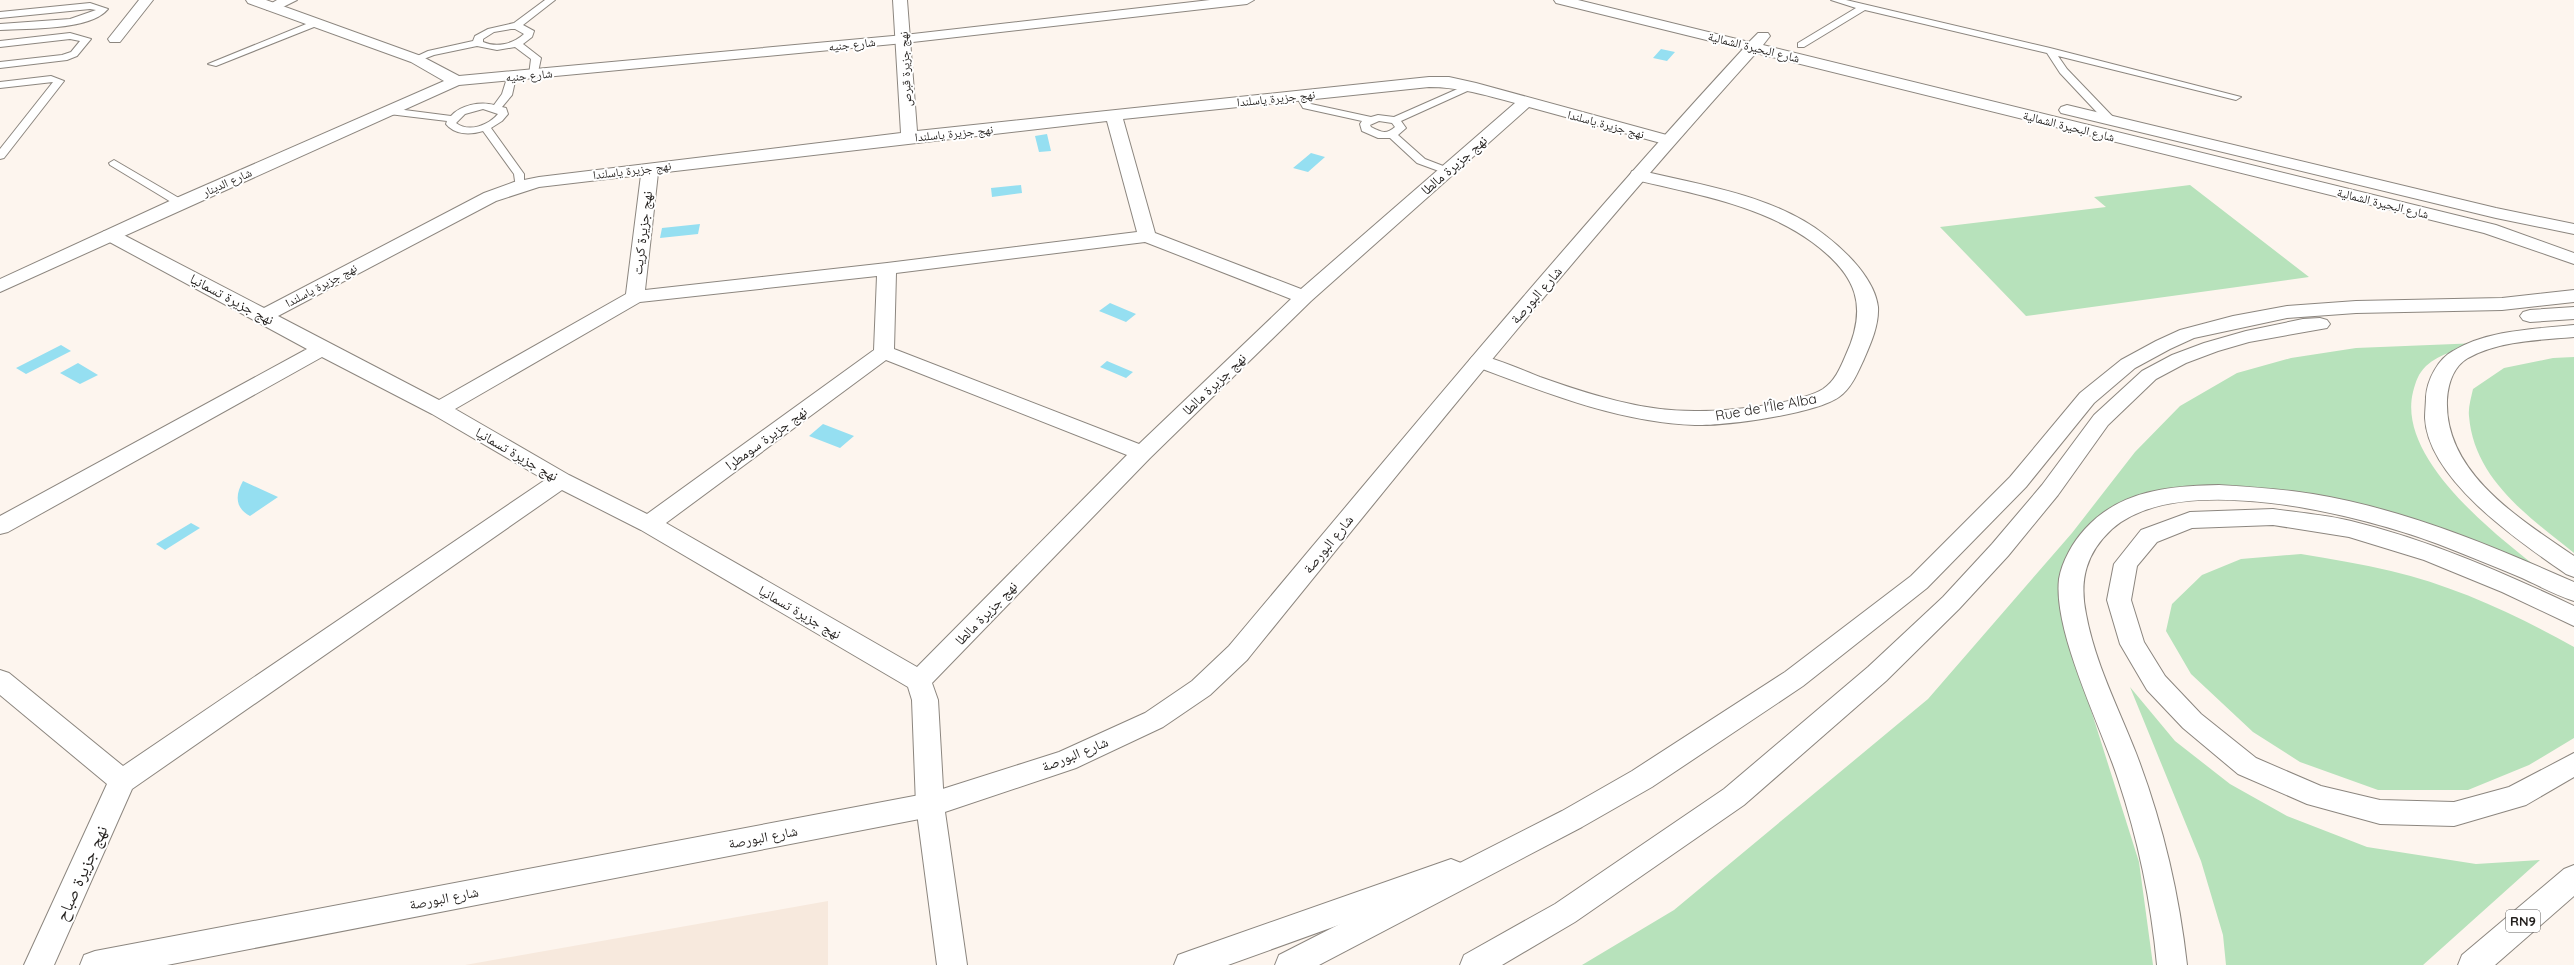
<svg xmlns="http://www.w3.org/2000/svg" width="2574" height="965" viewBox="0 0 2574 965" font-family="Quicksand,'Noto Naskh Arabic',sans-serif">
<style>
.built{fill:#f7e9dd}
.green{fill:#b7e2bb}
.water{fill:#95dff1}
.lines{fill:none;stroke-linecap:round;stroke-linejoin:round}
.lane-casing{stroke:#8c867f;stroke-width:2}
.street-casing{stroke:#8c867f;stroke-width:2}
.secondary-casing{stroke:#8c867f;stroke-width:2}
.highway-casing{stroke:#8c867f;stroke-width:2}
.lane{fill:#fff;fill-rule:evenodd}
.street{fill:#fff;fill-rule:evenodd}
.secondary{fill:#fff;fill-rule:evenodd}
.highway{fill:#fff;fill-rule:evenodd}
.labels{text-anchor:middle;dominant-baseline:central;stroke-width:4;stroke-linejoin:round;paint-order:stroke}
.far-street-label{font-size:12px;fill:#221f1d;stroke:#fff}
.shield{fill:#fff;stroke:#646261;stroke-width:1}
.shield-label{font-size:13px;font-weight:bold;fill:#221f1d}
.street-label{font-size:14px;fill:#221f1d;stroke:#fff}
.near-street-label{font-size:17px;fill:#221f1d;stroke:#fff}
</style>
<rect width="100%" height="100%" fill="#fdf5ee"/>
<path class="built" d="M 828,901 L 828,965 L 465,965 Z"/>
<path class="green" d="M 2190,185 L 2309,277 L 2026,316 L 1940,227 L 2106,207 L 2094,197 Z
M 2479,343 C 2462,349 2440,353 2426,366 C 2418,374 2416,381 2413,392 C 2396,461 2503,541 2551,578 L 2460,538 L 2237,490 L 2113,512 L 2064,575 L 2084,688 L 2139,862 L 2153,965 L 1582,965 L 1674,910 L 1928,699 L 2072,533 L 2135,452 L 2180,406 L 2237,373 L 2291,358 L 2356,348 Z
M 2574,357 L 2574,553 C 2529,517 2474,479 2469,416 C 2468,408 2471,398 2473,389 L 2504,368 L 2553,358 Z
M 2301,554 C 2331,559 2361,564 2391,571 C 2455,586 2517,615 2574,647 L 2574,738 L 2529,765 L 2468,790 L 2378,790 L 2300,762 L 2253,732 L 2191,674 L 2166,631 L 2172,604 L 2202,575 L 2241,559 Z
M 2130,687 L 2175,741 L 2230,784 L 2287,816 L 2367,847 L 2476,864 L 2540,860 L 2423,965 L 2226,965 L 2223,935 L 2201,861 Z"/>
<path class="water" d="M 1661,49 L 1675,52 L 1667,61 L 1653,58 Z
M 1047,134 L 1051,151 L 1039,152 L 1035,136 Z
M 1311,153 L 1325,157 L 1308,172 L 1293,168 Z
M 1021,185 L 1022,193 L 992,197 L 991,188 Z
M 700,224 L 698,234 L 660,238 L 662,228 Z
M 1110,303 L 1136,314 L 1126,322 L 1099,311 Z
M 61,345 L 71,351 L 26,374 L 16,368 Z
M 1107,361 L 1133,372 L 1126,378 L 1100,367 Z
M 78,363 L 98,375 L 80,384 L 60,373 Z
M 823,424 L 854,436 L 840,448 L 809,436 Z
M 243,481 L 278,497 L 250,516 C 235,508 235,495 243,481 Z
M 191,523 L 200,528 L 165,550 L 156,544 Z"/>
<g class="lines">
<defs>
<path id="lane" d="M 545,0 L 555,0 L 523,25 L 534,31 L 532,37 L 523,44 L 541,58 L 537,77 L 529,75 L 531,59 L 515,47 L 497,50 L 477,46 L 434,55 L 416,62 L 411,59 L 428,51 L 473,41 L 475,36 L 488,29 L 514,23 ZM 511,29 L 515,29 L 524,34 C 513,44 497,48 483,42 L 483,39 L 494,32 Z
M 1831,0 L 1846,0 L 2050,48 L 2241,97 L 2236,100 L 2058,56 L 2067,69 L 2115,119 L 2115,123 L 2107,123 L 2060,73 L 2047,53 L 1865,10 L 1804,47 L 1798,47 L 1798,43 L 1856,8 Z
M 90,3 L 108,9 C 90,31 27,28 0,30 L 0,24 L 70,19 L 96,10 L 90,9 L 0,18 L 0,12 Z
M 316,20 L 321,23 L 319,25 L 216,66 L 208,64 Z
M 70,33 L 91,39 L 77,56 L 67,60 L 0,68 L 0,62 L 62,55 L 71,52 L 80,41 L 70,39 L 0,47 L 0,41 Z
M 508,75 L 516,77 L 512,95 L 502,107 L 506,108 L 508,114 L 502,121 L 491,128 L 524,174 L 524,188 L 516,188 L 514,174 L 483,131 C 470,135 455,135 446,124 L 447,121 L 389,114 L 384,111 L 389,108 L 451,116 C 460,105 481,101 494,105 L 502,94 ZM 483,109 L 498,114 C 489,125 469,133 456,123 L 465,114 Z
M 51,76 L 64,81 L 4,158 L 0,159 L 0,149 L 53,82 L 0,88 L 0,82 Z
M 1471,83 L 1476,86 L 1474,88 L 1401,121 L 1406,128 L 1398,135 L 1425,159 L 1451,169 L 1451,173 L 1447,174 L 1417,163 L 1390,138 L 1378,138 L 1362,131 L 1360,124 L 1362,121 L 1303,108 L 1296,96 L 1305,94 L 1311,104 L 1371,117 L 1378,115 L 1394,117 ZM 1379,121 L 1392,123 L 1395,127 C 1386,135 1381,132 1371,127 L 1370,125 Z
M 114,160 L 184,201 L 186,203 L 184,205 L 176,205 L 110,165 L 109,163 Z"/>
<path id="street" d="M 139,0 L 153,0 L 120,42 L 110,42 L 108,39 Z
M 277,0 L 297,0 L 277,10 L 267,10 L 265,7 Z
M 893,0 L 907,0 L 917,131 L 1429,77 L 1449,77 L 1476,83 L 1674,137 L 1676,140 L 1668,145 L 1529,107 L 1311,301 L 1150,458 L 932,683 L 938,700 L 944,805 L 967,965 L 937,965 L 916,805 L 912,700 L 908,687 L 641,530 L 562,490 L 132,789 L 54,965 L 24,965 L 107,784 L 0,695 L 0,670 L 9,673 L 123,766 L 545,480 L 432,414 L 322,357 L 8,532 L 0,534 L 0,516 L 307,349 L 104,239 L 101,235 L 104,231 L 116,231 L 264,308 L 484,193 L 514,182 L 539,177 L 901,133 ZM 1429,87 C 1459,87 1486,95 1515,103 L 1301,289 L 1155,233 L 1123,119 ZM 1107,121 L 1137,232 L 887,263 L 645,290 L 658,173 ZM 641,175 L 626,294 L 439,400 L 278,316 L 496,201 L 539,187 ZM 1145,242 L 1291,299 L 1139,444 L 894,349 L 896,273 ZM 877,276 L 874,350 L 647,514 L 569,475 L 455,409 L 640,302 ZM 886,360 L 1127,455 L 917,667 L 666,523 Z
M 1638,170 C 1700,185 1775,195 1826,236 C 1847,252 1875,280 1878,307 C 1879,325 1871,343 1864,359 C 1858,372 1851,389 1839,397 C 1815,414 1725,426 1695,425 C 1617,422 1544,392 1472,365 L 1469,361 L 1472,357 L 1479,355 C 1500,360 1520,369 1540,377 C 1591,395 1644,412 1699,411 C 1728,411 1798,404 1823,389 C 1834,382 1840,369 1845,357 C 1869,306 1857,275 1812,242 C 1760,204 1693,194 1632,179 L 1630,175 L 1632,171 Z
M 1451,859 L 1461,863 L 1465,872 L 1461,881 L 1228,965 L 1174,965 L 1178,955 L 1189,951 Z"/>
<path id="secondary" d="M 246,0 L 266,0 L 421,56 L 459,76 L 904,35 L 1210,0 L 1254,0 L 1247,4 L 904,43 L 459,85 L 0,292 L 0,279 L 174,199 L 444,81 L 411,62 L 248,3 Z
M 1554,0 L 1578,0 L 1749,42 L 1758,33 L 1768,33 L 1770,36 L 1763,45 L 2496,225 L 2574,253 L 2574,264 L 2484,233 L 1756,53 C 1579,249 1413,455 1247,660 L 1210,695 L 1163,727 L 1076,768 L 930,817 L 167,965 L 80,965 L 84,955 L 95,951 L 930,793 L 1059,752 L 1145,713 L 1192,681 L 1229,646 C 1398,445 1565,242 1743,49 L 1556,3 Z
M 2067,105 L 2496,208 L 2574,224 L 2574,234 L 2496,218 L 2061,113 L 2059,110 L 2061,107 Z
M 2574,290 L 2574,302 L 2502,310 L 2356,313 L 2287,318 L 2194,338 L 2170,349 L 2135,368 L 2094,403 L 2026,487 L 1927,588 L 1803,686 L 1652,787 L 1582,827 L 1319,965 L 1275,965 L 1279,955 L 1562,811 L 1632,771 L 1785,672 L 1911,576 L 2010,477 L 2080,393 L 2121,360 L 2156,341 L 2180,330 L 2233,316 L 2287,306 L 2356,301 L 2502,298 Z
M 2574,307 L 2574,319 L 2530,322 L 2523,320 L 2520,316 L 2523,312 L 2530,310 Z
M 2320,318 L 2327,320 L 2330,324 L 2327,328 L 2249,342 L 2218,351 L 2186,363 L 2156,379 L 2108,425 L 2058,495 L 2008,556 L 1959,609 L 1886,681 L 1744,805 L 1575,922 L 1502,965 L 1460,965 L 1464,955 L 1555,904 L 1724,789 L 1868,667 L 1943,597 L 1992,544 L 2042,485 L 2094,415 L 2142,371 L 2172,355 L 2204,343 L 2246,331 L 2303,319 Z
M 2574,325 L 2574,337 C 2539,340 2499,341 2468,358 C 2453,367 2448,384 2447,400 C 2444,473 2520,519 2574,556 L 2574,577 L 2566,574 C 2520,542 2428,480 2425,418 C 2425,411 2426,403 2426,397 C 2427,380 2438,359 2453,351 C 2487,330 2535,329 2574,325 Z
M 2273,509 C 2299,513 2326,515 2351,521 C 2429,540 2502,572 2574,606 L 2574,626 L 2502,592 L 2424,560 L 2349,537 L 2273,525 L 2192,528 L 2157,542 L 2137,566 L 2131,600 L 2144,642 L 2165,676 L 2201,714 L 2256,758 L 2321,786 L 2380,800 L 2454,802 L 2509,787 L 2574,753 L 2574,777 L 2526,805 L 2454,826 L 2380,824 L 2307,804 L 2238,774 L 2183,728 L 2147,690 L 2120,644 L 2107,600 L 2114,564 L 2141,530 L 2190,512 Z"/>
<path id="highway" d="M 2219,485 C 2250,487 2282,489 2313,494 C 2404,509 2490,545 2574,582 L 2574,601 C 2556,595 2539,586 2522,578 C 2494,566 2466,555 2438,544 C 2361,515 2180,469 2112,529 C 2086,553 2079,580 2086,614 C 2095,663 2118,707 2136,753 C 2162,821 2179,892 2187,965 L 2157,965 C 2151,901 2138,839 2118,779 C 2101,726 2053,632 2059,579 C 2062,561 2073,542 2085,529 C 2120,490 2170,486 2219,485 Z
M 2574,865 L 2574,896 L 2495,965 L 2458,965 L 2462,955 L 2564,869 Z"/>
</defs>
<use href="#lane" class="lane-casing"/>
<use href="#street" class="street-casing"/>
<use href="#secondary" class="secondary-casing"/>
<use href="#highway" class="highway-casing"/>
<use href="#lane" class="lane"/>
<use href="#street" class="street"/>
<use href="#secondary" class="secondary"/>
<use href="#highway" class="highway"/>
</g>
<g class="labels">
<g class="far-street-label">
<text transform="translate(852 44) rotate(-6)">شارع جنيه</text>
<text transform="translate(1754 47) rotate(14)">شارع البحيرة الشمالية</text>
<text transform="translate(905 69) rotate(-93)">نهج جزيرة قبرص</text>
<text transform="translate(529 75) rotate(-5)">شارع جنيه</text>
<text transform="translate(1276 98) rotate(-6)">نهج جزيرة ياسلندا</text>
<text transform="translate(1606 124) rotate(15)">نهج جزيرة ياسلندا</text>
<text transform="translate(2069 126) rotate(14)">شارع البحيرة الشمالية</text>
<text transform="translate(954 133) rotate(-6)">نهج جزيرة ياسلندا</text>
<text transform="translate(632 170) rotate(-7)">نهج جزيرة ياسلندا</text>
<text transform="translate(227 182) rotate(-24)">شارع الدينار</text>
<text transform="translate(2383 203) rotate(14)">شارع البحيرة الشمالية</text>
<text transform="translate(321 285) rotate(-28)">نهج جزيرة ياسلندا</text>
</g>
<rect class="shield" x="2506" y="910" width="34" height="22" rx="3"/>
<g class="shield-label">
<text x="2523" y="921">RN9</text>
</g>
<g class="street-label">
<text transform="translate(1454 165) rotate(-41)">نهج جزيرة مالطا</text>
<text transform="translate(642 233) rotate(-83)">نهج جزيرة كريت</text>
<text transform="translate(1536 295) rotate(-49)">شارع البورصة</text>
<text transform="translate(232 299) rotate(28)">نهج جزيرة تسمانيا</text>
<text transform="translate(1214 384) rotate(-44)">نهج جزيرة مالطا</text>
<text transform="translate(1766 407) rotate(-10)">Rue de l'Île Alba</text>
<text transform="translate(766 438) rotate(-36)">نهج جزيرة سومطرا</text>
<text transform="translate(517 454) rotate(30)">نهج جزيرة تسمانيا</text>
<text transform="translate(1328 544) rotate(-51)">شارع البورصة</text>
<text transform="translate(800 612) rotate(30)">نهج جزيرة تسمانيا</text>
<text transform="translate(986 613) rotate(-46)">نهج جزيرة مالطا</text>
<text transform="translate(1075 754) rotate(-22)">شارع البورصة</text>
<text transform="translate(763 837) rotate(-11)">شارع البورصة</text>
<text transform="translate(444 898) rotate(-11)">شارع البورصة</text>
</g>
<g class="near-street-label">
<text transform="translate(81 873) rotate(-66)">نهج جزيرة صباح</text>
</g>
</g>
</svg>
